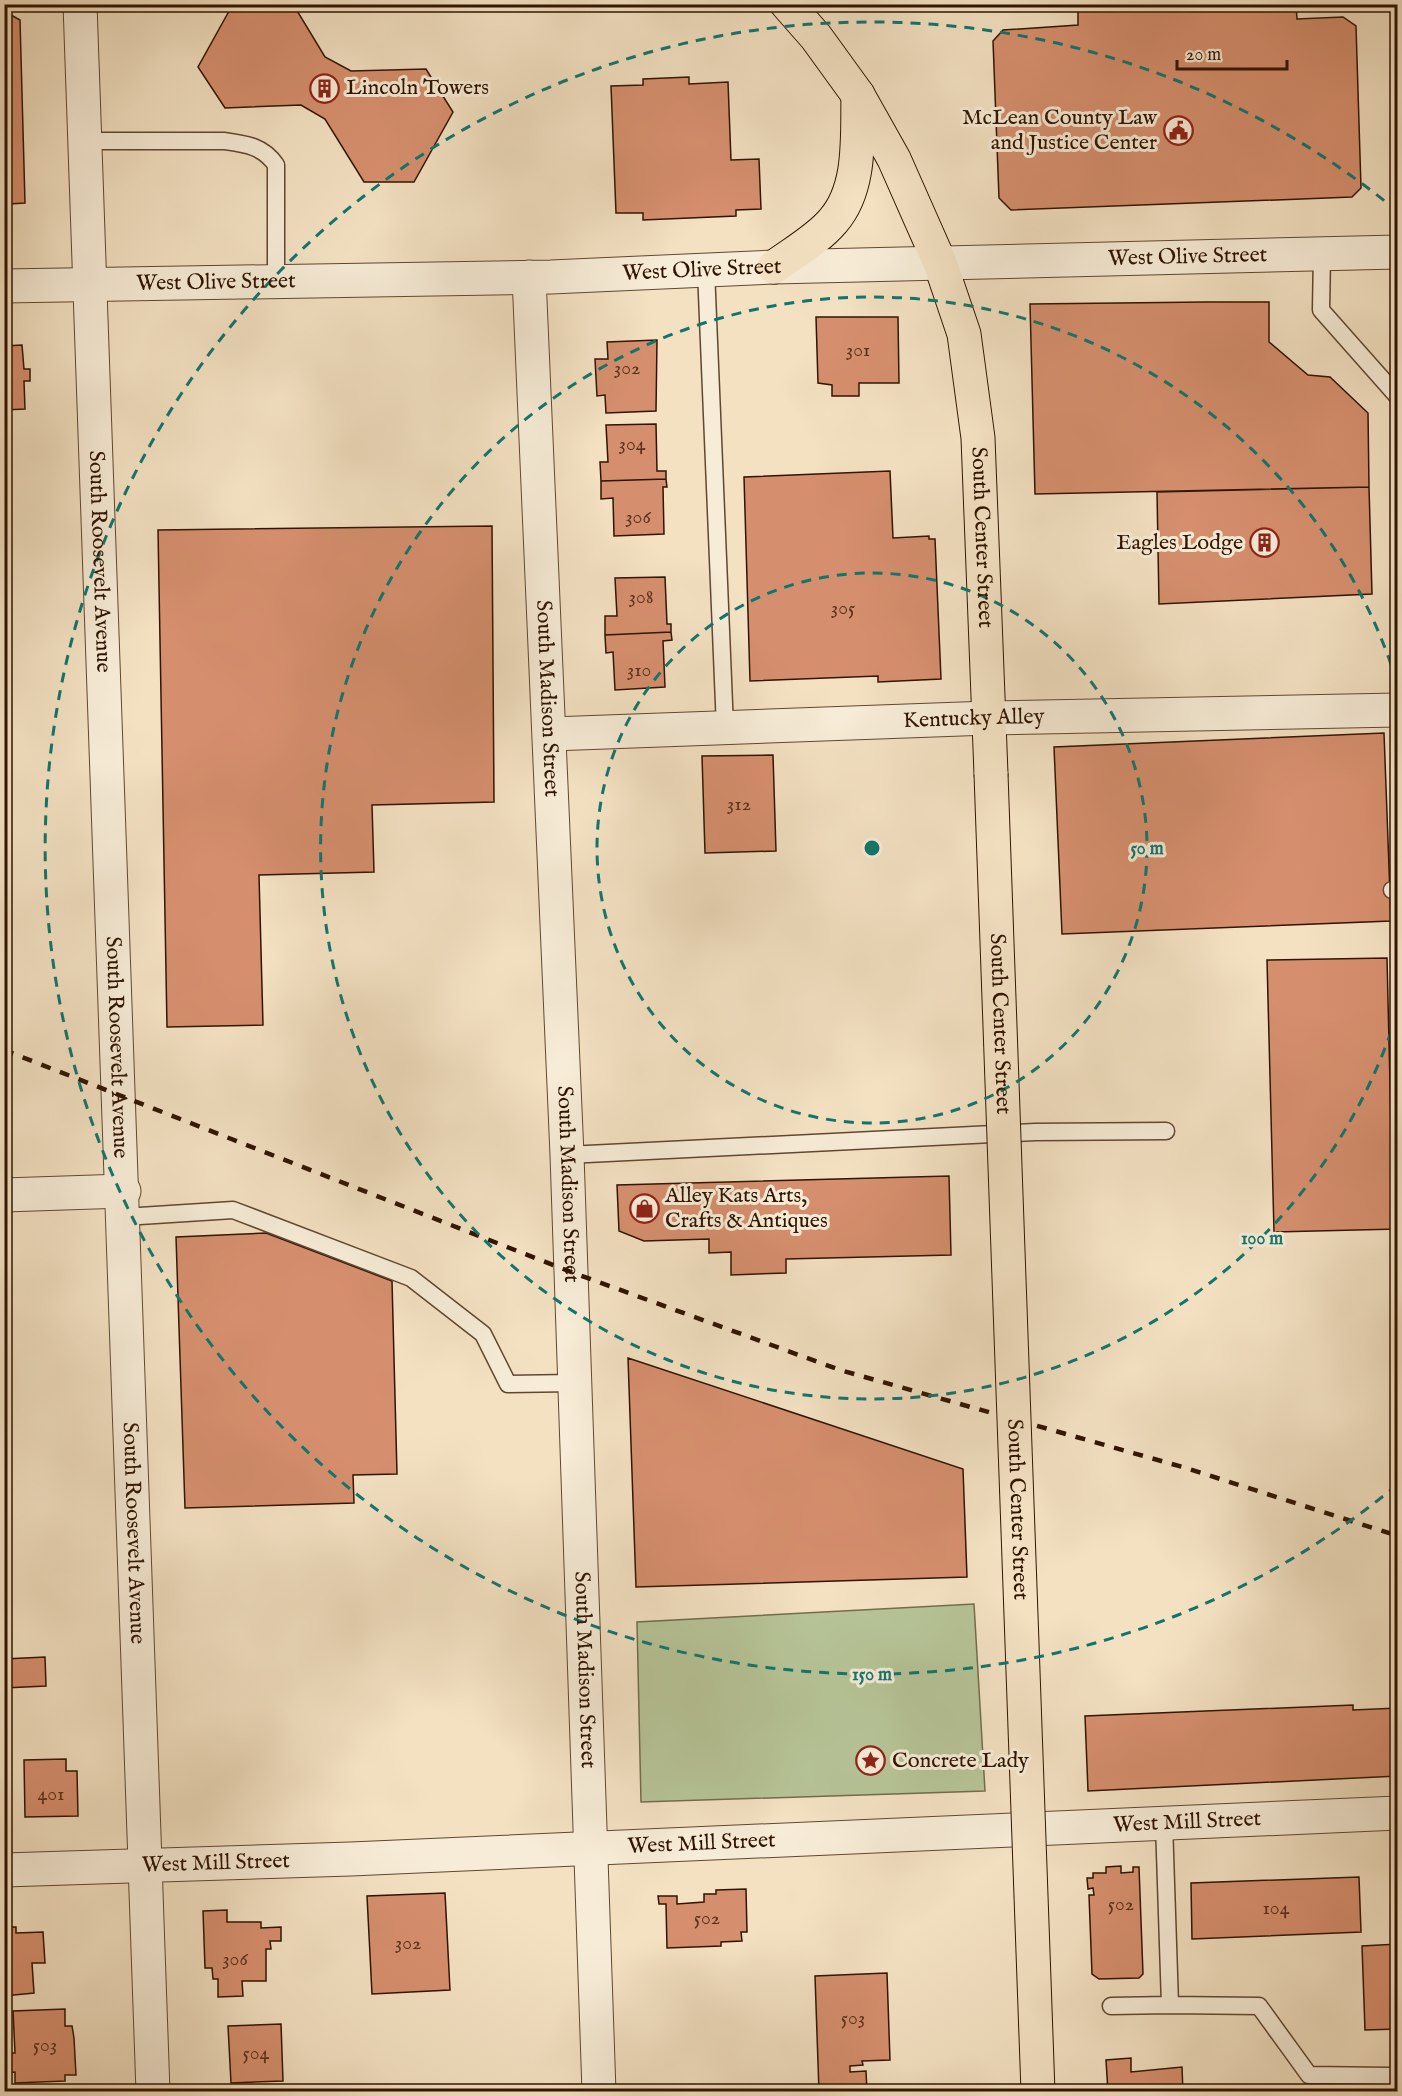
<svg xmlns="http://www.w3.org/2000/svg" width="1402" height="2096" viewBox="0 0 1402 2096" font-family="'IM FELL English',serif">
<style>
.green{fill:#b6c497;stroke:#736c4c;stroke-width:1.5}
.building{fill:#d68f6e;stroke:#301400;stroke-width:1.5}
.lines{fill:none;stroke-linecap:round;stroke-linejoin:round}
.service-casing{stroke:#614730;stroke-width:19}
.minor-casing{stroke:#614730;stroke-width:35}
.primary-casing{stroke:#301400;stroke-width:35}
.service{stroke:#f7ecd7;stroke-width:16}
.minor{stroke:#f7ecd7;stroke-width:33}
.primary{stroke:#f3e1c2;stroke-width:33}
.rail{stroke:#301400;stroke-width:4.5;stroke-dasharray:10 10;stroke-linecap:butt}
.primary-bridge-casing{stroke:#301400;stroke-width:35;stroke-linecap:butt}
.primary-bridge{stroke:#f3e1c2;stroke-width:33}
.ring{fill:none;stroke:#0f766e;stroke-width:3;stroke-dasharray:10 8}
.labels{text-anchor:middle;dominant-baseline:central;stroke-width:6;stroke-linejoin:round;paint-order:stroke}
.number-label{font-size:20px;fill:#5a331c}
.poi-label{font-size:22px;fill:#301400;stroke:#f7ecd7;text-anchor:start}
.street-label{font-size:22px;fill:#301400;stroke:#f7ecd7}
.centre{fill:#0f766e;stroke:#f7ecd7;stroke-width:3}
.ring-label{font-size:18px;text-anchor:middle;font-weight:bold;fill:#0f766e;stroke:#f7ecd7;stroke-width:6;stroke-linejoin:round;paint-order:stroke}
</style>
<rect width="100%" height="100%" fill="#f3e1c2"/>
<filter id="stains"><feTurbulence type="fractalNoise" baseFrequency=".00333" numOctaves="4"/><feColorMatrix values="0 0 0 0 .2 0 0 0 0 .09 0 0 0 0 .02 0 0 0 .5 -.17"/></filter>
<radialGradient id="worn" r=".72"><stop offset=".6" stop-color="#630" stop-opacity="0"/><stop offset="1" stop-color="#630" stop-opacity=".3"/></radialGradient>
<path class="green" d="M 974,1604 L 985,1791 L 641,1802 L 637,1622 Z"/>
<path class="building" d="M 233,4 L 293,4 L 325,57 L 351,71 L 426,69 L 453,112 L 414,182 L 364,182 L 325,119 L 301,105 L 225,108 L 198,67 Z
M 1078,4 L 1296,4 L 1297,19 L 1343,17 L 1356,26 L 1361,188 L 1352,197 L 1011,210 L 999,198 L 993,41 L 1003,30 L 1078,25 Z
M 1296,4 L 1398,4 L 1398,5 L 1297,9 Z
M 4,11 L 20,20 L 25,203 L 9,204 L 11,232 L 4,232 Z
M 689,77 L 689,84 L 728,82 L 731,160 L 759,159 L 761,209 L 736,210 L 736,216 L 643,220 L 643,213 L 616,213 L 611,86 L 643,85 L 643,79 Z
M 1206,302 L 1269,302 L 1269,342 L 1308,375 L 1330,377 L 1368,413 L 1369,487 L 1035,494 L 1030,304 Z
M 816,317 L 898,317 L 899,383 L 859,383 L 859,396 L 832,396 L 832,385 L 818,383 Z
M 657,340 L 656,411 L 606,413 L 605,395 L 597,396 L 595,359 L 608,359 L 607,342 Z
M 22,345 L 24,369 L 30,369 L 30,381 L 24,381 L 25,409 L 4,410 L 4,346 Z
M 656,424 L 657,471 L 666,471 L 666,479 L 601,481 L 600,462 L 608,462 L 606,425 Z
M 890,471 L 893,538 L 929,536 L 929,539 L 935,539 L 941,679 L 878,682 L 878,676 L 750,681 L 744,477 Z
M 666,479 L 667,487 L 663,487 L 664,534 L 614,536 L 613,498 L 601,499 L 601,481 Z
M 1369,487 L 1372,594 L 1159,604 L 1157,492 Z
M 492,526 L 494,802 L 372,805 L 374,872 L 259,875 L 263,1025 L 167,1027 L 158,530 Z
M 665,577 L 667,624 L 671,624 L 671,632 L 605,635 L 605,616 L 617,616 L 615,578 Z
M 671,632 L 672,640 L 663,641 L 665,687 L 615,690 L 613,652 L 606,653 L 605,635 Z
M 1384,733 L 1391,921 L 1062,934 L 1054,747 Z
M 773,755 L 776,851 L 705,853 L 702,756 Z
M 1387,958 L 1391,1126 L 1398,1125 L 1398,1229 L 1274,1232 L 1267,960 Z
M 949,1176 L 951,1255 L 786,1259 L 786,1273 L 731,1275 L 731,1252 L 709,1253 L 709,1239 L 644,1241 L 619,1231 L 617,1185 Z
M 266,1233 L 392,1281 L 397,1474 L 353,1475 L 354,1503 L 185,1508 L 176,1237 Z
M 628,1358 L 963,1469 L 967,1577 L 636,1587 Z
M 45,1657 L 46,1686 L 4,1688 L 4,1659 Z
M 1353,1705 L 1353,1710 L 1398,1708 L 1398,1776 L 1088,1791 L 1085,1716 Z
M 66,1759 L 66,1771 L 77,1771 L 78,1816 L 25,1817 L 24,1760 Z
M 1121,1866 L 1121,1873 L 1133,1872 L 1133,1867 L 1139,1867 L 1143,1974 L 1139,1978 L 1099,1979 L 1092,1974 L 1089,1895 L 1094,1895 L 1093,1888 L 1088,1889 L 1087,1878 L 1093,1878 L 1093,1873 L 1106,1873 L 1106,1867 Z
M 1359,1877 L 1361,1932 L 1192,1939 L 1191,1883 Z
M 746,1889 L 747,1932 L 741,1932 L 742,1941 L 721,1942 L 721,1946 L 667,1948 L 666,1904 L 659,1904 L 658,1896 L 677,1896 L 677,1904 L 704,1902 L 704,1894 L 716,1894 L 716,1890 Z
M 445,1893 L 450,1990 L 372,1994 L 367,1896 Z
M 227,1910 L 227,1922 L 261,1922 L 261,1928 L 281,1927 L 281,1941 L 270,1941 L 271,1949 L 266,1949 L 266,1981 L 242,1981 L 243,1996 L 218,1997 L 218,1979 L 213,1979 L 212,1968 L 205,1968 L 203,1911 Z
M 4,1927 L 16,1927 L 16,1933 L 43,1932 L 45,1963 L 32,1963 L 34,1993 L 4,1996 Z
M 1398,1944 L 1398,2029 L 1365,2030 L 1362,1946 Z
M 887,1973 L 890,2060 L 862,2061 L 863,2065 L 850,2066 L 850,2072 L 866,2071 L 867,2092 L 819,2092 L 815,1976 Z
M 65,2009 L 65,2026 L 72,2026 L 74,2038 L 76,2075 L 65,2075 L 65,2081 L 15,2083 L 15,2072 L 7,2073 L 6,2053 L 15,2053 L 13,2011 Z
M 281,2024 L 283,2081 L 231,2083 L 228,2026 Z
M 1131,2058 L 1131,2072 L 1182,2067 L 1183,2092 L 1108,2092 L 1106,2060 Z"/>
<g class="lines">
<defs>
<path id="service" d="M 83,141 L 224,141 C 246,144 263,146 276,165 L 276,281
M 1322,254 L 1321,310 L 1398,397
M 706,270 L 725,728
M 1392,890 L 1398,890
M 567,1155 L 1035,1132 L 1166,1131
M 124,1217 L 233,1210 L 411,1278 L 483,1334 L 508,1384 L 574,1383
M 1164,1823 L 1170,2005 L 1259,2006 L 1309,2075 L 1389,2076
M 1111,2006 L 1170,2005"/>
<g id="minor">
<path id="s1" d="M 80,4 L 153,2092"/>
<path id="s2" d="M 529,277 L 567,1155 L 599,2092"/>
<path id="s3" d="M 4,286 L 551,277 L 774,267 L 1398,252"/>
<path id="s4" d="M 551,734 L 989,718 L 1398,710"/>
<path d="M 4,1195 L 124,1191"/>
<path id="s5" d="M 4,1870 L 351,1859 L 1398,1813"/>
</g>
<g id="primary">
<path id="s6" d="M 787,4 L 816,37 L 858,95 L 894,159 L 940,263 L 964,334 L 978,438 L 991,774"/>
<path d="M 774,267 C 793,253 818,239 833,221 C 862,188 857,136 858,95"/>
</g>
</defs>
<use href="#service" class="service-casing"/>
<use href="#minor" class="minor-casing"/>
<use href="#primary" class="primary-casing"/>
<use href="#service" class="service"/>
<use href="#minor" class="minor"/>
<use href="#primary" class="primary"/>
<path class="rail" d="M 4,1050 L 571,1272 L 840,1370 L 1186,1468 L 1398,1536"/>
<defs>
<g id="primary-bridge">
<path id="s7" d="M 991,774 L 1038,2092"/>
</g>
</defs>
<use href="#primary-bridge" class="primary-bridge-casing"/>
<use href="#primary-bridge" class="primary-bridge"/>
</g>
<g class="ring">
<circle cx="872" cy="848" r="275"/>
<path d="M1397 1014A551 551 0 1 1 1397 682"/>
<path d="M1397 1485A826 826 0 1 1 1397 211"/>
</g>
<defs>
<symbol id="building-ring" viewBox="-11 -11 22 22"><circle r="9.5" fill="#f7ecd7" stroke="#8f2418" stroke-width="1.5"/><path d="M-4-6H4V6H1V3H-1V6H-4ZM-2.5-4.3h1.7v1.8h-1.7ZM.8-4.3h1.7v1.8H.8ZM-2.5-1h1.7V.8h-1.7ZM.8-1h1.7V.8H.8Z" fill="#8f2418"/></symbol>
<symbol id="civic-ring" viewBox="-11 -11 22 22"><circle r="9.5" fill="#f7ecd7" stroke="#8f2418" stroke-width="1.5"/><path d="M-.6-6.5H3V-4.5H.6V-3L4-1V1h2V6H-6V1h2V-1L-.6-3ZM-1.2 2.5V6h2.4V2.5Z" fill="#8f2418"/></symbol>
<symbol id="shop-ring" viewBox="-11 -11 22 22"><circle r="9.5" fill="#f7ecd7" stroke="#8f2418" stroke-width="1.5"/><path d="M-5-2.5h2.3a2.7 3.5 0 0 1 5.4 0H5L5.5 6h-11ZM-1.5-2.5h3a1.5 2.3 0 0 0-3 0Z" fill="#8f2418"/></symbol>
<symbol id="sight-ring" viewBox="-11 -11 22 22"><circle r="9.5" fill="#f7ecd7" stroke="#8f2418" stroke-width="1.5"/><path d="M0-6L1.8-2.2L6-1.7L2.9 1.2L3.7 5.4L0 3.3L-3.7 5.4L-2.9 1.2L-6-1.7L-1.8-2.2Z" fill="#8f2418"/></symbol>
</defs>
<g fill-rule="evenodd">
<use href="#building-ring" x="308" y="72" width="33" height="33"/>
<use href="#civic-ring" x="1162" y="114" width="33" height="33"/>
<use href="#building-ring" x="1248" y="526" width="33" height="33"/>
<use href="#shop-ring" x="628" y="1192" width="33" height="33"/>
<use href="#sight-ring" x="854" y="1744" width="33" height="33"/>
</g>
<g class="labels">
<g class="number-label">
<text x="858" y="350">301</text>
<text x="627" y="368">302</text>
<text x="632" y="444">304</text>
<text x="638" y="517">306</text>
<text x="641" y="597">308</text>
<text x="843" y="608">305</text>
<text x="639" y="670">310</text>
<text x="739" y="804">312</text>
<text x="51" y="1794">401</text>
<text x="1121" y="1904">502</text>
<text x="1276" y="1908">104</text>
<text x="707" y="1918">502</text>
<text x="408" y="1943">302</text>
<text x="235" y="1959">306</text>
<text x="853" y="2018">503</text>
<text x="45" y="2045">503</text>
<text x="256" y="2053">504</text>
</g>
<g class="poi-label">
<text x="346" y="88">Lincoln Towers</text>
<text x="1157" y="118" text-anchor="end">McLean County Law<tspan x="1157" dy="25">and Justice Center</tspan></text>
<text x="1243" y="543" text-anchor="end">Eagles Lodge</text>
<text x="665" y="1196">Alley Kats Arts,<tspan x="665" dy="25">Crafts &amp; Antiques</tspan></text>
<text x="892" y="1761">Concrete Lady</text>
</g>
<g class="street-label">
<text stroke="none"><textPath href="#s3" startOffset="1184">West Olive Street</textPath></text>
<text stroke="none"><textPath href="#s3" startOffset="698">West Olive Street</textPath></text>
<text stroke="none"><textPath href="#s3" startOffset="212">West Olive Street</textPath></text>
<text stroke="none"><textPath href="#s6" startOffset="582">South Center Street</textPath></text>
<text stroke="none"><textPath href="#s1" startOffset="558">South Roosevelt Avenue</textPath></text>
<text stroke="none"><textPath href="#s2" startOffset="422">South Madison Street</textPath></text>
<text stroke="none"><textPath href="#s4" startOffset="423">Kentucky Alley</textPath></text>
<text stroke="none"><textPath href="#s7" startOffset="250">South Center Street</textPath></text>
<text stroke="none"><textPath href="#s1" startOffset="1044">South Roosevelt Avenue</textPath></text>
<text stroke="none"><textPath href="#s2" startOffset="908">South Madison Street</textPath></text>
<text stroke="none"><textPath href="#s7" startOffset="736">South Center Street</textPath></text>
<text stroke="none"><textPath href="#s1" startOffset="1530">South Roosevelt Avenue</textPath></text>
<text stroke="none"><textPath href="#s2" startOffset="1394">South Madison Street</textPath></text>
<text stroke="none"><textPath href="#s5" startOffset="1184">West Mill Street</textPath></text>
<text stroke="none"><textPath href="#s5" startOffset="698">West Mill Street</textPath></text>
<text stroke="none"><textPath href="#s5" startOffset="212">West Mill Street</textPath></text>
</g>
</g>
<circle cx="872" cy="848" r="9" class="centre"/>
<g class="ring-label">
<text x="1147" y="854">50 m</text>
<text x="1262" y="1244">100 m</text>
<text x="872" y="1680">150 m</text>
</g>
<rect width="1402" height="2096" fill="none" stroke="#f3e1c2" stroke-width="24"/>
<rect x="6" y="6" width="1390" height="2084" fill="none" stroke="#301400" stroke-width="3"/>
<rect x="12" y="12" width="1378" height="2072" fill="none" stroke="#301400" stroke-width="1.5"/>
<path d="M1177 60v9h110v-9" fill="none" stroke="#301400" stroke-width="3"/>
<text x="1186" y="60" font-size="18" fill="#301400" stroke="#f7ecd7" stroke-width="4.5" paint-order="stroke">20 m</text>
<rect width="100%" height="100%" filter="url(#stains)"/>
<rect width="100%" height="100%" fill="url(#worn)"/>
</svg>
